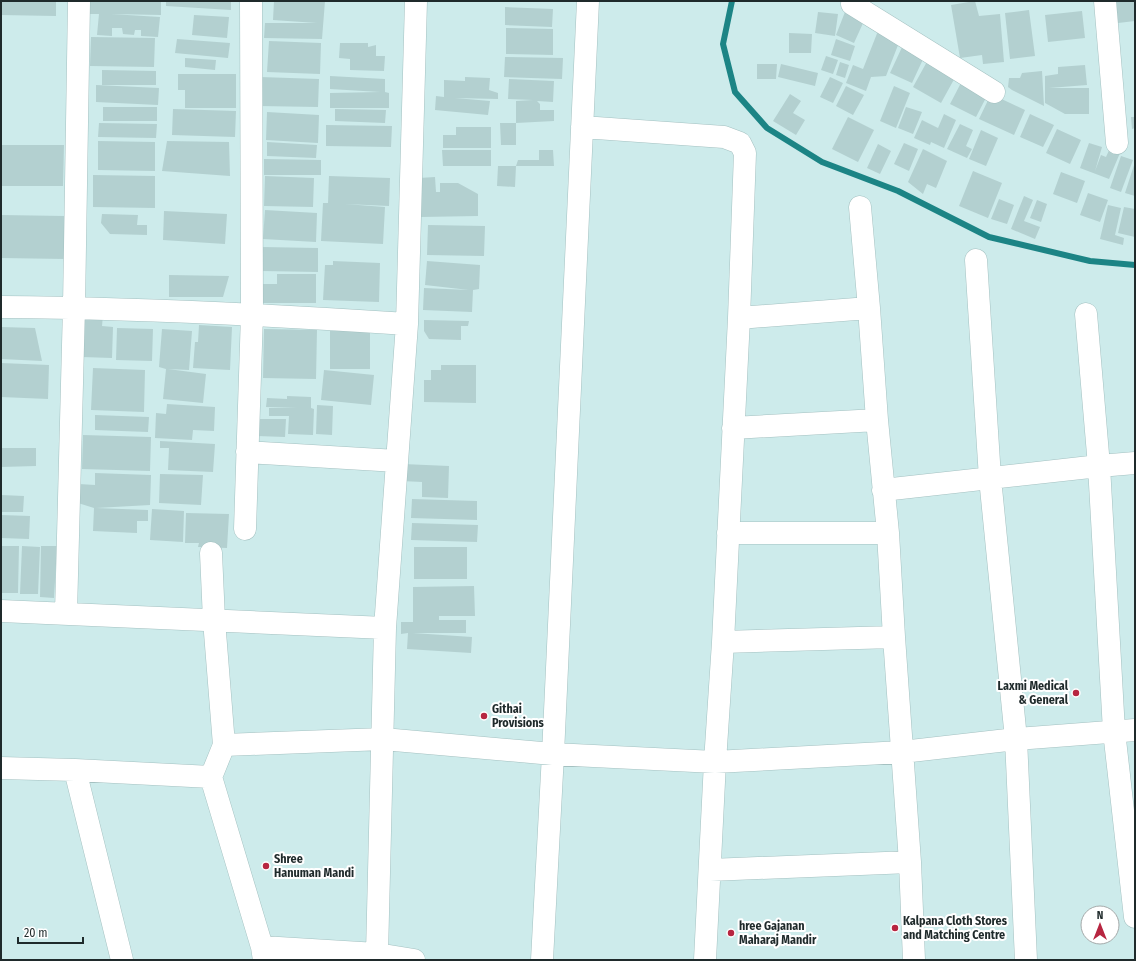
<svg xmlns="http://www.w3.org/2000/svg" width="1136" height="961" viewBox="0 0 1136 961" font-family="'Fira Sans Condensed',sans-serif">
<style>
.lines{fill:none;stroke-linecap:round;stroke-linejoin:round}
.stream{stroke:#1c8485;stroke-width:6}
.building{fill:#b3d0d0}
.minor-casing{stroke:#a4c1c1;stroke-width:23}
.minor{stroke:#fff;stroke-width:22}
.poi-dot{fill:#b72540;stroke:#fff;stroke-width:1.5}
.labels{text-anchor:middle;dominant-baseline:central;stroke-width:4;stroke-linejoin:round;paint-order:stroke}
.poi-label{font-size:12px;font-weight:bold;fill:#1f2a2b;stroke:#fff;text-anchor:start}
</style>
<rect width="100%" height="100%" fill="#cdebeb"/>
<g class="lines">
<path class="stream" d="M 732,1 L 723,44 L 735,92 L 767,128 L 822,162 L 898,191 L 989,237 L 1090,261 L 1135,265"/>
</g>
<path class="building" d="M 1,1 L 56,1 L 56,16 L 1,15 Z
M 89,1 L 161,1 L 161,15 L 111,14 L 160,17 L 158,37 L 141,36 L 141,30 L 135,30 L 134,35 L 123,34 L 122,28 L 112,28 L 112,36 L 97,35 L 99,14 L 89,14 Z
M 166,1 L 231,1 L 231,10 L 166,6 Z
M 274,1 L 325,1 L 322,39 L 264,38 L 265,23 L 317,23 L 273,20 Z
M 975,1 L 979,16 L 1000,14 L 1004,62 L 983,64 L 982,55 L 960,58 L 951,5 Z
M 1116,1 L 1135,1 L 1135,21 L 1118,23 Z
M 505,7 L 553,9 L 552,27 L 505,25 Z
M 1029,10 L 1035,56 L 1010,59 L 1005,13 Z
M 1082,11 L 1085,38 L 1048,42 L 1045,15 Z
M 818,12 L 838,14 L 835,36 L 815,33 Z
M 845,12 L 864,21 L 854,43 L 836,35 Z
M 194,15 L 229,17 L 227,38 L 192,35 Z
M 506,28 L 553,29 L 553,55 L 506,54 Z
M 878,31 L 900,40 L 886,76 L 871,77 L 866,91 L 846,83 L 853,65 L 863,69 Z
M 789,33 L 812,34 L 811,53 L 789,53 Z
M 91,37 L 155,38 L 154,67 L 90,66 Z
M 177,39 L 230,43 L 228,58 L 175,53 Z
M 836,39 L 855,46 L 850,61 L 831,55 Z
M 269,41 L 321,43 L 320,74 L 267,72 Z
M 340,43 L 368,43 L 368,47 L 376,45 L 376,56 L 385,56 L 384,71 L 350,70 L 350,59 L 339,58 Z
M 903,45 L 925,55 L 912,83 L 890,73 Z
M 826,56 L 838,60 L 833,74 L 821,70 Z
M 505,57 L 563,58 L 562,79 L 504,77 Z
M 185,58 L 216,60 L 215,70 L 185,67 Z
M 929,58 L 957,74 L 941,103 L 913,87 Z
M 840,62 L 849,65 L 845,78 L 836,75 Z
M 757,64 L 777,64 L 776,79 L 757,79 Z
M 781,64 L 818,73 L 815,86 L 778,77 Z
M 1085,65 L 1087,85 L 1049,88 L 1089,88 L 1089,114 L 1065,114 L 1045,103 L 1045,76 L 1058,74 L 1058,67 Z
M 102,70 L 156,71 L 156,85 L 102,85 Z
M 1042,71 L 1044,106 L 1012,90 L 1008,87 L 1009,78 L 1020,78 L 1022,73 Z
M 178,74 L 236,74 L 236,108 L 185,108 L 185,90 L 178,90 Z
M 330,76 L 385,79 L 385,92 L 389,93 L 389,108 L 330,108 L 330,93 L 380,92 L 330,89 Z
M 260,77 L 319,79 L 318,107 L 259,106 Z
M 465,77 L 490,78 L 489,90 L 498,93 L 498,99 L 455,98 L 490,101 L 488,115 L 435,110 L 436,96 L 444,97 L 444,80 L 465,81 Z
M 830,77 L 843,83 L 833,103 L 820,97 Z
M 509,79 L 554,81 L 553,102 L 537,101 L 540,104 L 540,110 L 554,110 L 554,121 L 516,123 L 516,101 L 533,100 L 508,99 Z
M 963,79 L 989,92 L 976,117 L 950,104 Z
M 96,85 L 159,88 L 158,105 L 96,102 Z
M 846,86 L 864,95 L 853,115 L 836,106 Z
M 894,86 L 910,93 L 896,128 L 880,121 Z
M 790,94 L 801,101 L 793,113 L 805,120 L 796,135 L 773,121 Z
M 991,94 L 1025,110 L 1014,135 L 979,119 Z
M 103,107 L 157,107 L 157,121 L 103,121 Z
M 906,107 L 922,112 L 913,134 L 898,128 Z
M 173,109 L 236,111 L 235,137 L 172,135 Z
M 335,109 L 386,110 L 385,123 L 335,121 Z
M 267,112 L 319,115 L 318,143 L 266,140 Z
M 944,114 L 956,120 L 944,148 L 931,142 L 930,145 L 914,138 L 922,120 L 938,128 Z
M 1030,114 L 1054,125 L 1043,147 L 1020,137 Z
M 848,117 L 874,130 L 858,162 L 832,149 Z
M 1131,117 L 1135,117 L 1135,128 L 1132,129 Z
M 99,123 L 157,124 L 156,138 L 98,137 Z
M 500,123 L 516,123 L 516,145 L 501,145 Z
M 960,124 L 973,130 L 966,146 L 972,149 L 967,158 L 947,149 Z
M 326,125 L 392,126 L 391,147 L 326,146 Z
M 456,127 L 491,127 L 491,148 L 443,148 L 443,135 L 456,135 Z
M 1057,129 L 1081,140 L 1070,164 L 1046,153 Z
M 981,130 L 998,138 L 986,166 L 969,159 Z
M 98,141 L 155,142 L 155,171 L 98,170 Z
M 167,141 L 229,142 L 230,176 L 162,171 Z
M 267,142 L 317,145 L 316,158 L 267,156 Z
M 904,143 L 918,149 L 909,171 L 894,164 Z
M 1089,143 L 1102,147 L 1095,171 L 1101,155 L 1106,157 L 1110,148 L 1120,153 L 1109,179 L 1080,168 Z
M 878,144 L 891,151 L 880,174 L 867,168 Z
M 1,145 L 64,145 L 63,186 L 1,186 Z
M 923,149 L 947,161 L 936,188 L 927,184 L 923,194 L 908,182 Z
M 442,150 L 491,150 L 491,166 L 443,166 Z
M 539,150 L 553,150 L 554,166 L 516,166 L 518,160 L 539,160 Z
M 1121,156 L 1133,160 L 1121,192 L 1110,188 Z
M 264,159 L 321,160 L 321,175 L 264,175 Z
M 1135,162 L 1135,196 L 1125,193 Z
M 498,166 L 516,166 L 515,187 L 497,186 Z
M 973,171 L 1002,183 L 988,218 L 959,206 Z
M 1061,172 L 1085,181 L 1077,203 L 1053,194 Z
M 93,175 L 155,176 L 155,208 L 93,207 Z
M 265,176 L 314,178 L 313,207 L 264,206 Z
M 329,176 L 390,178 L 389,206 L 345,204 L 385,207 L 383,244 L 321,241 L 323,203 L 328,203 Z
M 435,177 L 436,192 L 440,192 L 440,183 L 458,183 L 478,194 L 478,216 L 421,217 L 419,178 Z
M 1088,193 L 1108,200 L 1100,222 L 1080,215 Z
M 1024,196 L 1033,200 L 1024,221 L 1040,227 L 1035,239 L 1011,229 Z
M 999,199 L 1014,205 L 1007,224 L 991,219 Z
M 1037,200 L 1047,204 L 1041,222 L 1030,218 Z
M 1108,205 L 1121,208 L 1115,235 L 1124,238 L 1123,245 L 1100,239 Z
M 1124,207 L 1135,209 L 1135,237 L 1118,233 Z
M 265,210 L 317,213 L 316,242 L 263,239 Z
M 164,211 L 227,214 L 225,244 L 163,240 Z
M 102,214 L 138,215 L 137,225 L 147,225 L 147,235 L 110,234 L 101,223 Z
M 1,215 L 65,216 L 65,259 L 1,258 Z
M 428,225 L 485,226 L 484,256 L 427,255 Z
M 262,247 L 318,248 L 318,272 L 262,271 Z
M 333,261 L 380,263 L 379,302 L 323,300 L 325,265 L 333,265 Z
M 427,261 L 480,265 L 479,289 L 473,290 L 472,312 L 423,310 L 424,288 L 469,290 L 425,285 Z
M 277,274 L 316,274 L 316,303 L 261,303 L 261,284 L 277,284 Z
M 169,275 L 229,276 L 223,297 L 169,297 Z
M 83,314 L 103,315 L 102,326 L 113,327 L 112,358 L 82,357 Z
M 424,320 L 469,321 L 468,326 L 461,326 L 461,340 L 429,339 L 424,331 Z
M 199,325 L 232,327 L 230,370 L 193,368 L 195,342 L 198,342 Z
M 1,327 L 35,328 L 42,361 L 1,359 Z
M 117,328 L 153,329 L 152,361 L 116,360 Z
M 162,329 L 192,331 L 189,370 L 168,369 L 206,374 L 203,403 L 163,399 L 166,369 L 159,367 Z
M 264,329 L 317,330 L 316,379 L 263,378 Z
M 330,331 L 370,331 L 370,369 L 330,369 Z
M 1,363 L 49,365 L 48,399 L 1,397 Z
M 441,365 L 476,365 L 476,403 L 424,402 L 424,380 L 431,380 L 431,370 L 441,370 Z
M 93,368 L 145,370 L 144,412 L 91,410 Z
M 324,370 L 374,375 L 371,405 L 321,400 Z
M 287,396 L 311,397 L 311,408 L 314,409 L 313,435 L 288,434 L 289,416 L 269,416 L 269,408 L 297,408 L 266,407 L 267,398 L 287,399 Z
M 167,404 L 215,407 L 214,431 L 193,430 L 192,440 L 155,438 L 156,413 L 166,414 Z
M 317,405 L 333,406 L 332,435 L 316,434 Z
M 95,415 L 149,417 L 148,432 L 95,430 Z
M 258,419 L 286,419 L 285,437 L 257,436 Z
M 83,435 L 151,437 L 150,471 L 82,469 Z
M 160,441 L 215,444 L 213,472 L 168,470 L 169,448 L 160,448 Z
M 1,448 L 36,448 L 36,466 L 1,467 Z
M 403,464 L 449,466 L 448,498 L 422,497 L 422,482 L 402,481 Z
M 95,473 L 151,475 L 150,505 L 96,508 L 148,510 L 148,521 L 137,521 L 137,533 L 93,531 L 94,508 L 78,503 L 79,484 L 95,485 Z
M 160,474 L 203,475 L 201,505 L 159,503 Z
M 1,495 L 24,496 L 23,512 L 1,512 Z
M 412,499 L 477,501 L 477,520 L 411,518 Z
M 152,509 L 184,511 L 183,542 L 150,540 Z
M 186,513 L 229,514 L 227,548 L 198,547 L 199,543 L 185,543 Z
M 1,515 L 30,516 L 29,539 L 1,538 Z
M 412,523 L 478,525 L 477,542 L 411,540 Z
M 2,546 L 19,546 L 18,593 L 1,593 Z
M 22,546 L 40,547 L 38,594 L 20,594 Z
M 41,546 L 57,546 L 54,598 L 40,597 Z
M 414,547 L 467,547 L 467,579 L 414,579 Z
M 474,586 L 475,616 L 439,616 L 439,620 L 466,620 L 466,633 L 413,633 L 472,637 L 471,653 L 407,649 L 408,633 L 401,634 L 401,622 L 413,622 L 413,587 Z"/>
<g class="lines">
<defs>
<path id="minor" d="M 853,1 L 852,4 L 994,92
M 1105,1 L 1117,143
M 582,127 L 724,137 L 740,143 L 745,153 L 739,318 L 723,642 L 715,762 L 705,960
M 860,207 L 869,308 L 877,420 L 888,533 L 894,637 L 910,862 L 914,960
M 976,260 L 990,478 L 1016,739 L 1026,960
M 1,307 C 137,308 272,315 407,324
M 1086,314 L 1099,466 L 1114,731 L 1135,917
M 739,318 L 869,308
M 733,428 L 877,420
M 247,452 L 397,461
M 883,490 L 1099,466 L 1135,463
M 245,529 L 252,314 L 251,1
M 728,533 L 888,533
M 211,553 L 214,620 L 224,745
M 1,611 L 385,628
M 66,613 L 74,307 L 79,1
M 723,642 L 894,637
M 1,768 L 75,770 L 211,777 L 224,745 L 383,739 L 553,754 L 715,762 L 902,752 L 1016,739 L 1135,730
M 75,770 L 122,960
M 211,777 L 262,947 L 264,960
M 710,870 L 910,862
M 262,947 L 377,954 L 414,960
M 377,954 L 385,628 L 407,324 L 416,1
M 542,960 L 553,754 L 588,1"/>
</defs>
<use href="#minor" class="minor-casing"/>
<use href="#minor" class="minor"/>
</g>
<g class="poi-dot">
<circle cx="1076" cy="693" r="4"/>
<circle cx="484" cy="716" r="4"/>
<circle cx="266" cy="866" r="4"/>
<circle cx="895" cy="928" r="4"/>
<circle cx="731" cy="933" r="4"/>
</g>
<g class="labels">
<g class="poi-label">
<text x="1068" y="686" text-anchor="end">Laxmi Medical<tspan x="1068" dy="14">&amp; General</tspan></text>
<text x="492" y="709">Githai<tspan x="492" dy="14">Provisions</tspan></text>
<text x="274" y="859">Shree<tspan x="274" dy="14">Hanuman Mandi</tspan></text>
<text x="903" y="921">Kalpana Cloth Stores<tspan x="903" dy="14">and Matching Centre</tspan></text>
<text x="739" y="926">hree Gajanan<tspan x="739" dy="14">Maharaj Mandir</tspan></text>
</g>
</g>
<rect width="1136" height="961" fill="none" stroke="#1f2a2b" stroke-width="4"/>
<g transform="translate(1100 925)"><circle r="19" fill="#ffffff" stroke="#a5aaaa"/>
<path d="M0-3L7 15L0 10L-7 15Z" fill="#b72540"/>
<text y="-6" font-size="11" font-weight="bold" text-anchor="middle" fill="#1f2a2b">N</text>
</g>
<path d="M18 937v6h65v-6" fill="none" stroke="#1f2a2b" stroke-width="2"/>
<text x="24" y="937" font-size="12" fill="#1f2a2b" stroke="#ffffff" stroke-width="3" paint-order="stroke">20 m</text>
</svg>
